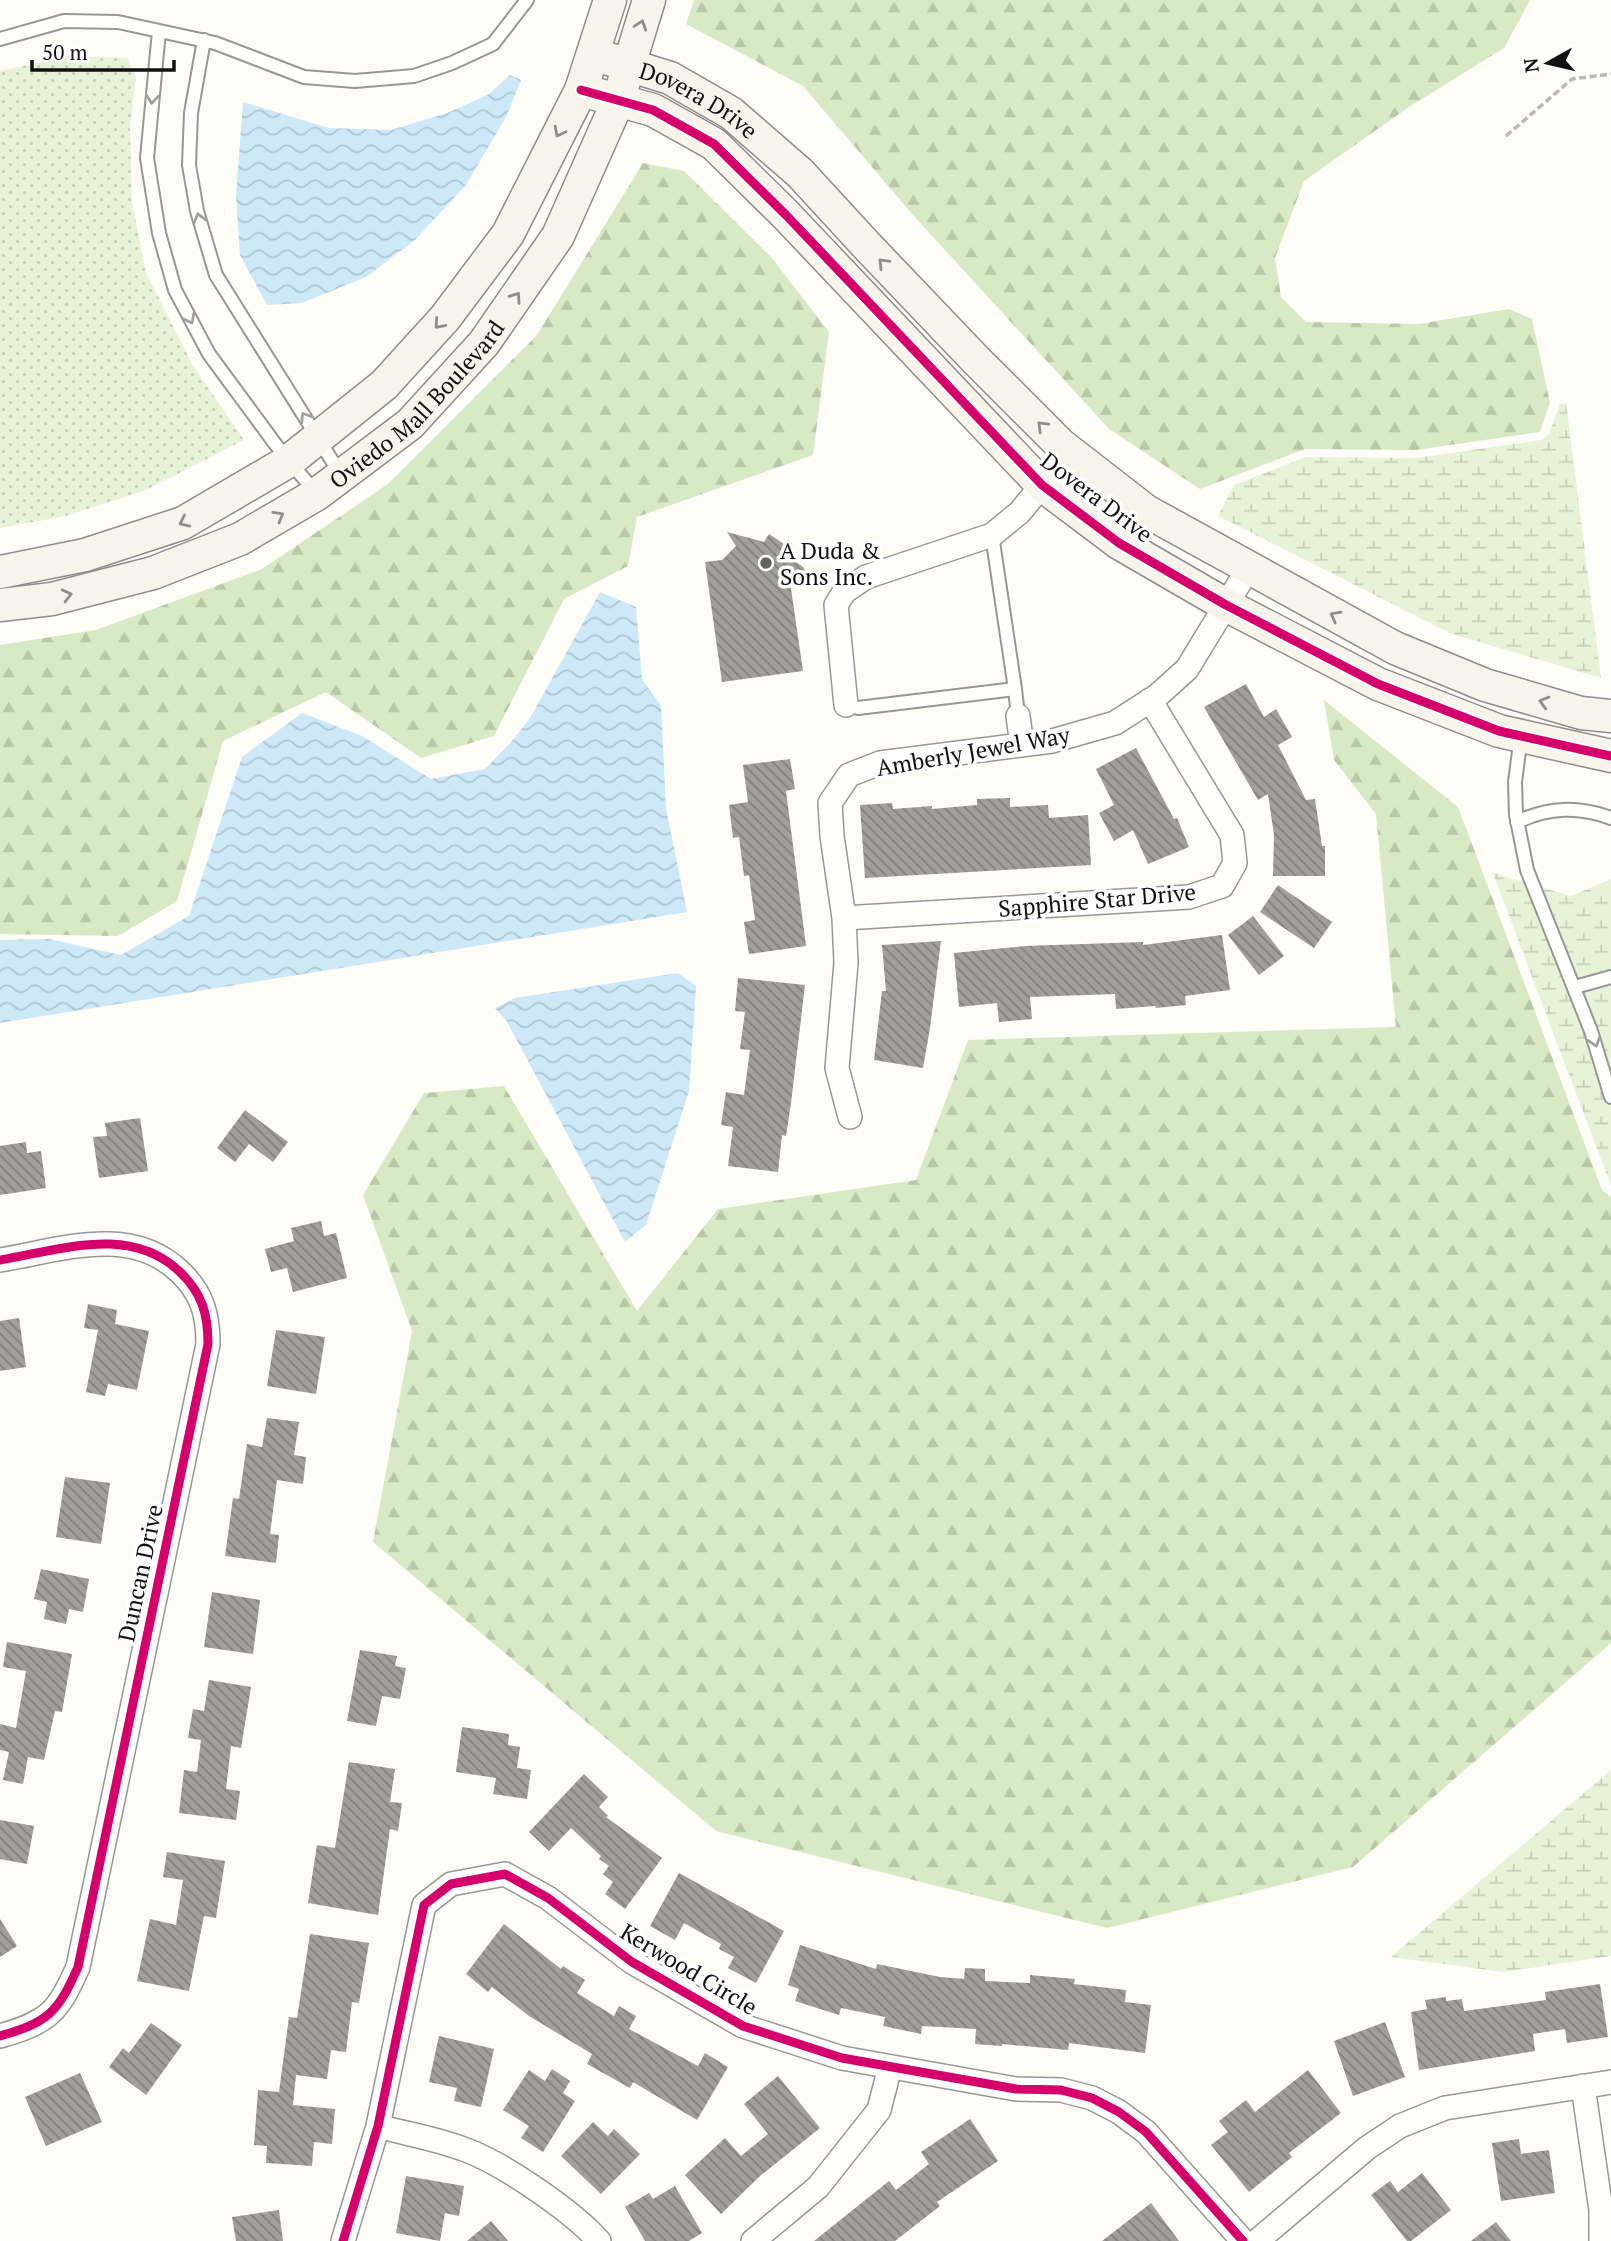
<svg xmlns="http://www.w3.org/2000/svg" width="1611" height="2241" viewBox="0 0 1611 2241" font-family="'PT Serif',serif">
<style>
.grass{fill:url(#grass-dots)}
.forest{fill:url(#forest-firs)}
.wetland{fill:url(#wetland-marsh)}
.water{fill:url(#water-waves)}
.building{fill:url(#building-back-hatch)}
.lines{fill:none;stroke-linecap:round;stroke-linejoin:round}
.lane-casing{stroke:#979795;stroke-width:16}
.street-casing{stroke:#979795;stroke-width:26}
.secondary-casing{stroke:#8e8d8b;stroke-width:35}
.path{stroke:#b9b9b8;stroke-width:3.5;stroke-dasharray:7 3.5;stroke-linecap:butt}
.lane{stroke:#fffffe;stroke-width:12}
.street{stroke:#fffffe;stroke-width:23}
.secondary{stroke:#f6f4eb;stroke-width:32}
.cycleway-casing{stroke:#fff;stroke-width:13}
.cycleway{stroke:#d6006c;stroke-width:9}
.oneway{stroke:#8f8e89}
.oneway2{stroke:#a0a09f}
.poi-dot{fill:#646362;stroke:#fff;stroke-width:2.5}
.labels{text-anchor:middle;dominant-baseline:central;stroke-width:7;stroke-linejoin:round;paint-order:stroke}
.street-label{font-size:23px;fill:#111;stroke:#fff}
.poi-label{font-size:23px;fill:#111;stroke:#fff;text-anchor:start}
</style>
<defs>
<pattern id="grass-dots" width="8" height="8" patternUnits="userSpaceOnUse" patternTransform="scale(1.75)"><rect width="8" height="8" fill="#e7f3d7"/><path d="M2 2h.1M6 6h.1" fill="none" stroke="#c5cfb8" stroke-width="1.8" stroke-linecap="round"/></pattern>
<pattern id="forest-firs" width="22" height="20" patternUnits="userSpaceOnUse" patternTransform="scale(1.75)"><rect width="22" height="20" fill="#d8eac5"/><path d="M5 1l3.5 6h-7zM16 11l3.5 6h-7z" fill="#b8c8a8"/></pattern>
<pattern id="wetland-marsh" width="20" height="14" patternUnits="userSpaceOnUse" patternTransform="scale(1.75)"><rect width="20" height="14" fill="#e7f3d7"/><path d="M1 5h8M5 5V1M11 12h8M15 12V8" fill="none" stroke="#c5cfb8"/></pattern>
<pattern id="water-waves" width="16" height="10" patternUnits="userSpaceOnUse" patternTransform="scale(1.75)"><rect width="16" height="10" fill="#cde8f7"/><path d="M0 5q4-4 8 0t8 0" fill="none" stroke="#afc6d3"/></pattern>
<pattern id="building-back-hatch" width="6" height="6" patternUnits="userSpaceOnUse" patternTransform="scale(1.75)"><rect width="6" height="6" fill="#a19f9c"/><path d="M-1 5l2 2M0 0l6 6M5-1l2 2" fill="none" stroke="#82807e"/></pattern>
</defs>
<rect width="100%" height="100%" fill="#fdfcf7"/>
<path class="grass" d="M 68,56 L 127,58 L 136,76 L 130,127 L 132,202 L 146,273 L 192,364 L 244,440 L 146,490 L 66,516 L 0,528 L 0,71 Z"/>
<path class="forest" d="M 694,0 L 1530,0 L 1504,48 L 1409,107 L 1304,181 L 1275,258 L 1281,297 L 1306,322 L 1419,324 L 1509,309 L 1532,319 L 1550,403 L 1540,432 L 1416,450 L 1305,449 L 1200,489 L 1109,429 L 912,214 L 803,86 L 686,24 Z
M 643,163 L 684,171 L 771,257 L 829,332 L 813,455 L 637,517 L 628,566 L 564,599 L 494,736 L 421,758 L 326,692 L 223,741 L 177,901 L 118,936 L 0,934 L 0,645 L 96,630 L 262,569 L 388,484 L 537,335 Z
M 1324,700 L 1458,807 L 1602,1190 L 1611,1197 L 1611,1643 L 1353,1867 L 1107,1928 L 716,1831 L 373,1542 L 412,1331 L 363,1195 L 424,1093 L 504,1086 L 637,1311 L 718,1209 L 916,1180 L 968,1040 L 1396,1027 L 1376,814 L 1334,760 Z"/>
<path class="wetland" d="M 1566,403 L 1601,678 L 1452,634 L 1218,516 L 1234,485 L 1306,457 L 1417,458 L 1541,440 L 1549,434 L 1560,404 Z
M 1493,873 L 1571,896 L 1611,879 L 1611,1186 Z
M 1611,1770 L 1611,1956 L 1503,1972 L 1391,1957 Z"/>
<path class="water" d="M 510,75 L 521,80 L 506,117 L 466,185 L 415,240 L 366,277 L 302,303 L 267,305 L 240,255 L 236,196 L 243,102 L 329,128 L 391,130 L 450,112 L 489,94 Z
M 600,592 L 636,607 L 642,679 L 661,706 L 666,808 L 687,912 L 0,1023 L 0,940 L 49,939 L 121,955 L 189,916 L 242,757 L 302,713 L 362,736 L 431,779 L 485,769 L 512,741 L 530,718 Z
M 678,973 L 696,986 L 689,1091 L 646,1225 L 625,1242 L 506,1020 L 495,1008 L 515,998 Z"/>
<path class="building" d="M 727,532 L 764,542 L 769,534 L 787,546 L 784,553 L 803,567 L 813,583 L 790,582 L 803,671 L 722,682 L 705,562 L 722,560 L 736,546 Z
M 1246,684 L 1264,717 L 1276,709 L 1292,737 L 1278,745 L 1306,800 L 1315,799 L 1322,846 L 1325,846 L 1325,876 L 1273,876 L 1274,835 L 1268,794 L 1258,800 L 1204,707 Z
M 1136,748 L 1174,819 L 1177,818 L 1189,847 L 1148,864 L 1133,830 L 1114,841 L 1099,813 L 1114,805 L 1096,769 Z
M 790,759 L 795,789 L 786,791 L 806,946 L 749,954 L 744,922 L 755,920 L 749,875 L 744,876 L 739,837 L 733,838 L 729,805 L 748,802 L 743,765 Z
M 1010,798 L 1010,807 L 1048,805 L 1049,818 L 1088,815 L 1091,865 L 865,878 L 860,805 L 892,803 L 893,809 L 932,806 L 932,809 L 977,805 L 977,799 Z
M 1278,885 L 1332,922 L 1314,948 L 1260,912 Z
M 1253,916 L 1284,956 L 1259,975 L 1228,935 Z
M 1222,935 L 1230,990 L 1185,996 L 1186,1005 L 1156,1008 L 1155,1006 L 1116,1009 L 1115,994 L 1030,997 L 1032,1019 L 999,1022 L 997,1003 L 959,1007 L 954,953 L 1025,946 L 1143,942 L 1143,945 Z
M 941,941 L 930,1028 L 923,1068 L 874,1060 L 882,991 L 886,991 L 882,945 Z
M 738,978 L 805,985 L 791,1103 L 786,1136 L 782,1135 L 778,1172 L 728,1166 L 733,1127 L 721,1125 L 726,1092 L 744,1095 L 750,1050 L 740,1049 L 745,1012 L 735,1011 Z
M 245,1110 L 288,1142 L 273,1162 L 249,1144 L 235,1162 L 217,1148 Z
M 140,1118 L 148,1171 L 99,1178 L 93,1137 L 107,1136 L 105,1123 Z
M 26,1142 L 27,1153 L 41,1151 L 46,1188 L 0,1195 L 0,1146 Z
M 321,1221 L 324,1236 L 336,1233 L 347,1278 L 293,1292 L 287,1268 L 271,1272 L 265,1249 L 294,1241 L 291,1228 Z
M 88,1304 L 117,1310 L 115,1324 L 149,1331 L 137,1390 L 108,1384 L 105,1396 L 86,1392 L 98,1330 L 84,1328 Z
M 19,1318 L 26,1367 L 0,1371 L 0,1321 Z
M 276,1330 L 325,1337 L 316,1394 L 267,1386 Z
M 267,1418 L 299,1422 L 294,1455 L 306,1457 L 303,1484 L 277,1480 L 270,1534 L 279,1535 L 276,1563 L 225,1556 L 233,1498 L 239,1499 L 247,1444 L 262,1447 Z
M 65,1477 L 110,1483 L 101,1544 L 56,1537 Z
M 41,1569 L 89,1579 L 83,1612 L 69,1609 L 66,1624 L 44,1619 L 47,1602 L 34,1599 Z
M 212,1592 L 260,1600 L 253,1654 L 204,1647 Z
M 7,1642 L 72,1654 L 62,1712 L 55,1711 L 44,1760 L 28,1757 L 23,1784 L 3,1780 L 9,1752 L 0,1750 L 0,1724 L 16,1728 L 26,1671 L 3,1667 Z
M 360,1650 L 397,1656 L 395,1666 L 406,1668 L 400,1699 L 382,1696 L 376,1726 L 347,1721 Z
M 209,1680 L 251,1687 L 241,1748 L 231,1746 L 226,1789 L 240,1791 L 236,1820 L 179,1813 L 184,1770 L 197,1772 L 201,1740 L 188,1738 L 193,1709 L 204,1711 Z
M 462,1727 L 509,1734 L 508,1745 L 520,1747 L 517,1768 L 531,1770 L 527,1799 L 493,1794 L 496,1778 L 456,1772 Z
M 349,1762 L 395,1769 L 390,1802 L 402,1803 L 398,1831 L 390,1829 L 378,1915 L 308,1903 L 317,1845 L 335,1848 Z
M 584,1774 L 608,1797 L 599,1807 L 608,1816 L 606,1817 L 662,1858 L 625,1909 L 605,1894 L 613,1882 L 603,1874 L 609,1866 L 599,1859 L 601,1856 L 571,1828 L 549,1851 L 529,1832 Z
M 0,1820 L 34,1826 L 27,1864 L 0,1859 Z
M 167,1852 L 225,1861 L 216,1918 L 204,1916 L 189,1991 L 137,1981 L 150,1919 L 176,1925 L 183,1880 L 163,1877 Z
M 679,1873 L 784,1931 L 756,1983 L 728,1968 L 734,1957 L 719,1949 L 721,1944 L 684,1923 L 675,1940 L 650,1926 Z
M 0,1919 L 17,1946 L 0,1957 Z
M 504,1924 L 561,1969 L 563,1966 L 585,1980 L 577,1993 L 614,2016 L 619,2006 L 636,2016 L 629,2029 L 698,2066 L 705,2053 L 728,2067 L 697,2120 L 633,2082 L 630,2088 L 587,2064 L 592,2054 L 529,2016 L 492,1987 L 488,1992 L 466,1974 Z
M 310,1934 L 369,1943 L 359,2003 L 352,2002 L 346,2052 L 331,2050 L 327,2079 L 296,2075 L 293,2105 L 335,2109 L 332,2144 L 314,2142 L 312,2166 L 266,2163 L 267,2146 L 254,2145 L 258,2090 L 279,2092 L 289,2017 L 297,2018 Z
M 800,1945 L 876,1969 L 877,1964 L 940,1977 L 964,1979 L 965,1968 L 985,1969 L 985,1981 L 1030,1983 L 1030,1975 L 1075,1979 L 1074,1984 L 1126,1990 L 1125,2002 L 1151,2005 L 1145,2053 L 1069,2043 L 1068,2050 L 1002,2044 L 1002,2046 L 975,2044 L 976,2029 L 922,2026 L 921,2034 L 883,2026 L 885,2017 L 841,2008 L 839,2015 L 795,2001 L 799,1989 L 788,1985 Z
M 1600,1984 L 1608,2037 L 1567,2043 L 1565,2029 L 1533,2034 L 1535,2051 L 1419,2070 L 1411,2012 L 1427,2009 L 1425,2000 L 1446,1997 L 1446,2001 L 1462,1999 L 1464,2011 L 1546,2000 L 1545,1992 Z
M 1385,2022 L 1405,2077 L 1353,2096 L 1334,2041 Z
M 151,2023 L 182,2045 L 146,2095 L 109,2067 L 123,2048 L 129,2053 Z
M 439,2036 L 494,2049 L 481,2107 L 454,2101 L 457,2088 L 429,2082 Z
M 552,2069 L 570,2081 L 563,2093 L 575,2101 L 543,2152 L 521,2138 L 529,2126 L 503,2110 L 529,2070 L 545,2081 Z
M 1308,2070 L 1341,2113 L 1289,2153 L 1292,2157 L 1249,2192 L 1211,2145 L 1228,2132 L 1219,2121 L 1246,2100 L 1255,2112 Z
M 80,2073 L 102,2122 L 46,2146 L 25,2097 Z
M 778,2076 L 820,2128 L 760,2176 L 721,2214 L 685,2175 L 725,2138 L 741,2156 L 768,2134 L 744,2104 Z
M 970,2119 L 998,2161 L 937,2202 L 940,2206 L 895,2241 L 814,2241 L 889,2181 L 896,2190 L 929,2164 L 921,2152 Z
M 593,2122 L 608,2136 L 614,2129 L 640,2154 L 601,2194 L 561,2156 Z
M 1519,2139 L 1521,2154 L 1549,2150 L 1555,2193 L 1501,2201 L 1492,2143 Z
M 1422,2173 L 1451,2210 L 1411,2241 L 1407,2241 L 1371,2195 L 1390,2181 L 1398,2192 Z
M 406,2176 L 464,2186 L 459,2216 L 445,2213 L 440,2241 L 396,2233 Z
M 675,2186 L 702,2233 L 689,2241 L 645,2241 L 625,2207 L 649,2193 L 653,2199 Z
M 1151,2203 L 1179,2241 L 1102,2241 Z
M 279,2210 L 283,2241 L 236,2241 L 232,2217 Z
M 491,2221 L 508,2241 L 467,2241 Z
M 1496,2222 L 1511,2241 L 1471,2241 Z"/>
<g class="lines">
<defs>
<path id="lane" d="M 159,31 L 147,158 L 159,233 L 175,290 L 209,354 L 276,445 L 316,493
M 0,39 L 64,21 L 118,22 L 215,43 L 304,77 L 355,81 L 414,76 L 452,63 L 493,44 L 527,0
M 204,40 L 191,113 L 189,165 L 197,211 L 216,275 L 341,475
M 992,535 L 1015,689
M 846,705 L 858,708 L 1015,689 L 1018,716
M 1521,736 L 1515,782 L 1516,815 L 1527,870 L 1591,1031 L 1611,1097
M 1517,822 C 1549,807 1578,806 1611,818
M 1575,987 L 1611,977"/>
<path id="street" d="M 846,705 L 836,605 L 844,592 L 866,577 L 992,535 L 1020,512 L 1042,485
M 1018,716 L 1022,745
M 844,918 L 1189,897 L 1222,886 L 1235,863 L 1232,835 L 1150,700
M 850,1117 L 837,1068 L 846,963 L 844,918 L 832,836 L 830,803 L 849,775 L 880,763 L 1052,741 L 1115,723 L 1157,696 L 1187,669 L 1248,569
M 0,1260 C 61,1250 130,1224 180,1272 C 202,1293 208,1314 208,1344 L 78,1967 C 58,2012 49,2022 0,2036
M 1583,2086 L 1601,2210 L 1601,2241
M 378,2126 C 407,2134 438,2139 466,2150 C 504,2164 572,2211 599,2241
M 343,2241 L 378,2126 L 424,1905 L 451,1884 L 505,1874 L 548,1898 L 632,1962 L 743,2026 L 842,2058 L 1016,2089 L 1061,2090 L 1092,2098 L 1119,2112 L 1146,2132 L 1243,2241
M 753,2241 L 818,2187 L 879,2110 L 890,2067
M 1257,2241 L 1367,2148 L 1400,2126 L 1445,2108 L 1611,2082"/>
<g id="secondary">
<path id="s1" d="M 593,54 L 670,78 L 731,113 L 800,173 L 869,248 L 975,359 L 1061,445 L 1146,511 L 1395,648 L 1485,685 L 1581,713 L 1611,716"/>
<path d="M 581,90 L 653,110 L 714,144 L 786,215 L 1042,485 L 1119,543 L 1226,605 L 1378,684 L 1499,731 L 1611,756"/>
<path d="M 0,572 L 85,555 L 183,523 L 289,461 L 384,385 L 445,318 L 508,234 L 581,90 L 610,0"/>
<path id="s2" d="M 0,605 L 52,599 L 153,573 L 240,539 L 317,494 L 410,424 L 484,343 L 558,236 L 618,101 L 649,0"/>
</g>
</defs>
<use href="#lane" class="lane-casing"/>
<use href="#street" class="street-casing"/>
<use href="#secondary" class="secondary-casing"/>
<path class="path" d="M 1506,136 L 1572,79 L 1611,74"/>
<use href="#lane" class="lane"/>
<use href="#street" class="street"/>
<use href="#secondary" class="secondary"/>
<defs>
<path id="cycleway" d="M 581,90 L 653,110 L 714,144 L 786,215 L 1042,485 L 1119,543 L 1226,605 L 1378,684 L 1499,731 L 1611,756
M 0,1260 C 61,1250 130,1224 180,1272 C 202,1293 208,1314 208,1344 L 78,1967 C 58,2012 49,2022 0,2036
M 343,2241 L 378,2126 L 424,1905 L 451,1884 L 505,1874 L 548,1898 L 632,1962 L 743,2026 L 842,2058 L 1016,2089 L 1061,2090 L 1092,2098 L 1119,2112 L 1146,2132 L 1243,2241"/>
</defs>
<use href="#cycleway" class="cycleway-casing"/>
<use href="#cycleway" class="cycleway"/>
</g>
<defs><path id="oneway-chevron" d="M-2-3.5L2.5 0L-2 3.5" fill="none" stroke-width="1.6" stroke-linecap="round" stroke-linejoin="round" transform="scale(1.75)"/></defs>
<g class="oneway">
<use href="#oneway-chevron" transform="translate(641 25) rotate(-72)"/>
<use href="#oneway-chevron" transform="translate(559 132) rotate(117)"/>
<use href="#oneway-chevron" transform="translate(883 263) rotate(-134)"/>
<use href="#oneway-chevron" transform="translate(516 297) rotate(-55)"/>
<use href="#oneway-chevron" transform="translate(439 324) rotate(131)"/>
<use href="#oneway-chevron" transform="translate(1042 426) rotate(-135)"/>
<use href="#oneway-chevron" transform="translate(279 516) rotate(-30)"/>
<use href="#oneway-chevron" transform="translate(184 522) rotate(155)"/>
<use href="#oneway-chevron" transform="translate(67 595) rotate(-14)"/>
<use href="#oneway-chevron" transform="translate(1335 616) rotate(-152)"/>
<use href="#oneway-chevron" transform="translate(1544 702) rotate(-164)"/>
</g>
<g class="oneway2">
<use href="#oneway-chevron" transform="translate(152 99) rotate(96)"/>
<use href="#oneway-chevron" transform="translate(199 218) rotate(-105)"/>
<use href="#oneway-chevron" transform="translate(190 319) rotate(63)"/>
<use href="#oneway-chevron" transform="translate(305 417) rotate(-122)"/>
<use href="#oneway-chevron" transform="translate(1595 1042) rotate(73)"/>
</g>
<circle class="poi-dot" cx="766" cy="563" r="7"/>
<g class="labels">
<g class="street-label">
<text stroke="none"><textPath href="#s1" startOffset="116">Dovera Drive</textPath></text>
<text stroke="none"><textPath href="#s2" startOffset="474">Oviedo Mall Boulevard</textPath></text>
<text transform="translate(1097 497) rotate(37)">Dovera Drive</text>
<text transform="translate(973 751) rotate(-10)">Amberly Jewel Way</text>
<text transform="translate(1097 900) rotate(-5)">Sapphire Star Drive</text>
<text transform="translate(140 1573) rotate(-78)">Duncan Drive</text>
<text transform="translate(689 1969) rotate(31)">Kerwood Circle</text>
</g>
<g class="poi-label">
<text x="780" y="550">A Duda &amp;<tspan x="780" dy="26">Sons Inc.</tspan></text>
</g>
</g>
<g transform="translate(1548 63) rotate(262)" stroke="#ffffff" stroke-width="5" paint-order="stroke">
<path d="M0-5L12 26L0 18L-12 26Z" fill="#111111"/>
<text y="-10" font-size="19" font-weight="bold" text-anchor="middle" fill="#111111">N</text>
</g>
<path d="M32 60v10h142v-10" fill="none" stroke="#111111" stroke-width="3.5"/>
<text x="42" y="60" font-size="21" fill="#111111" stroke="#ffffff" stroke-width="5" paint-order="stroke">50 m</text>
</svg>
